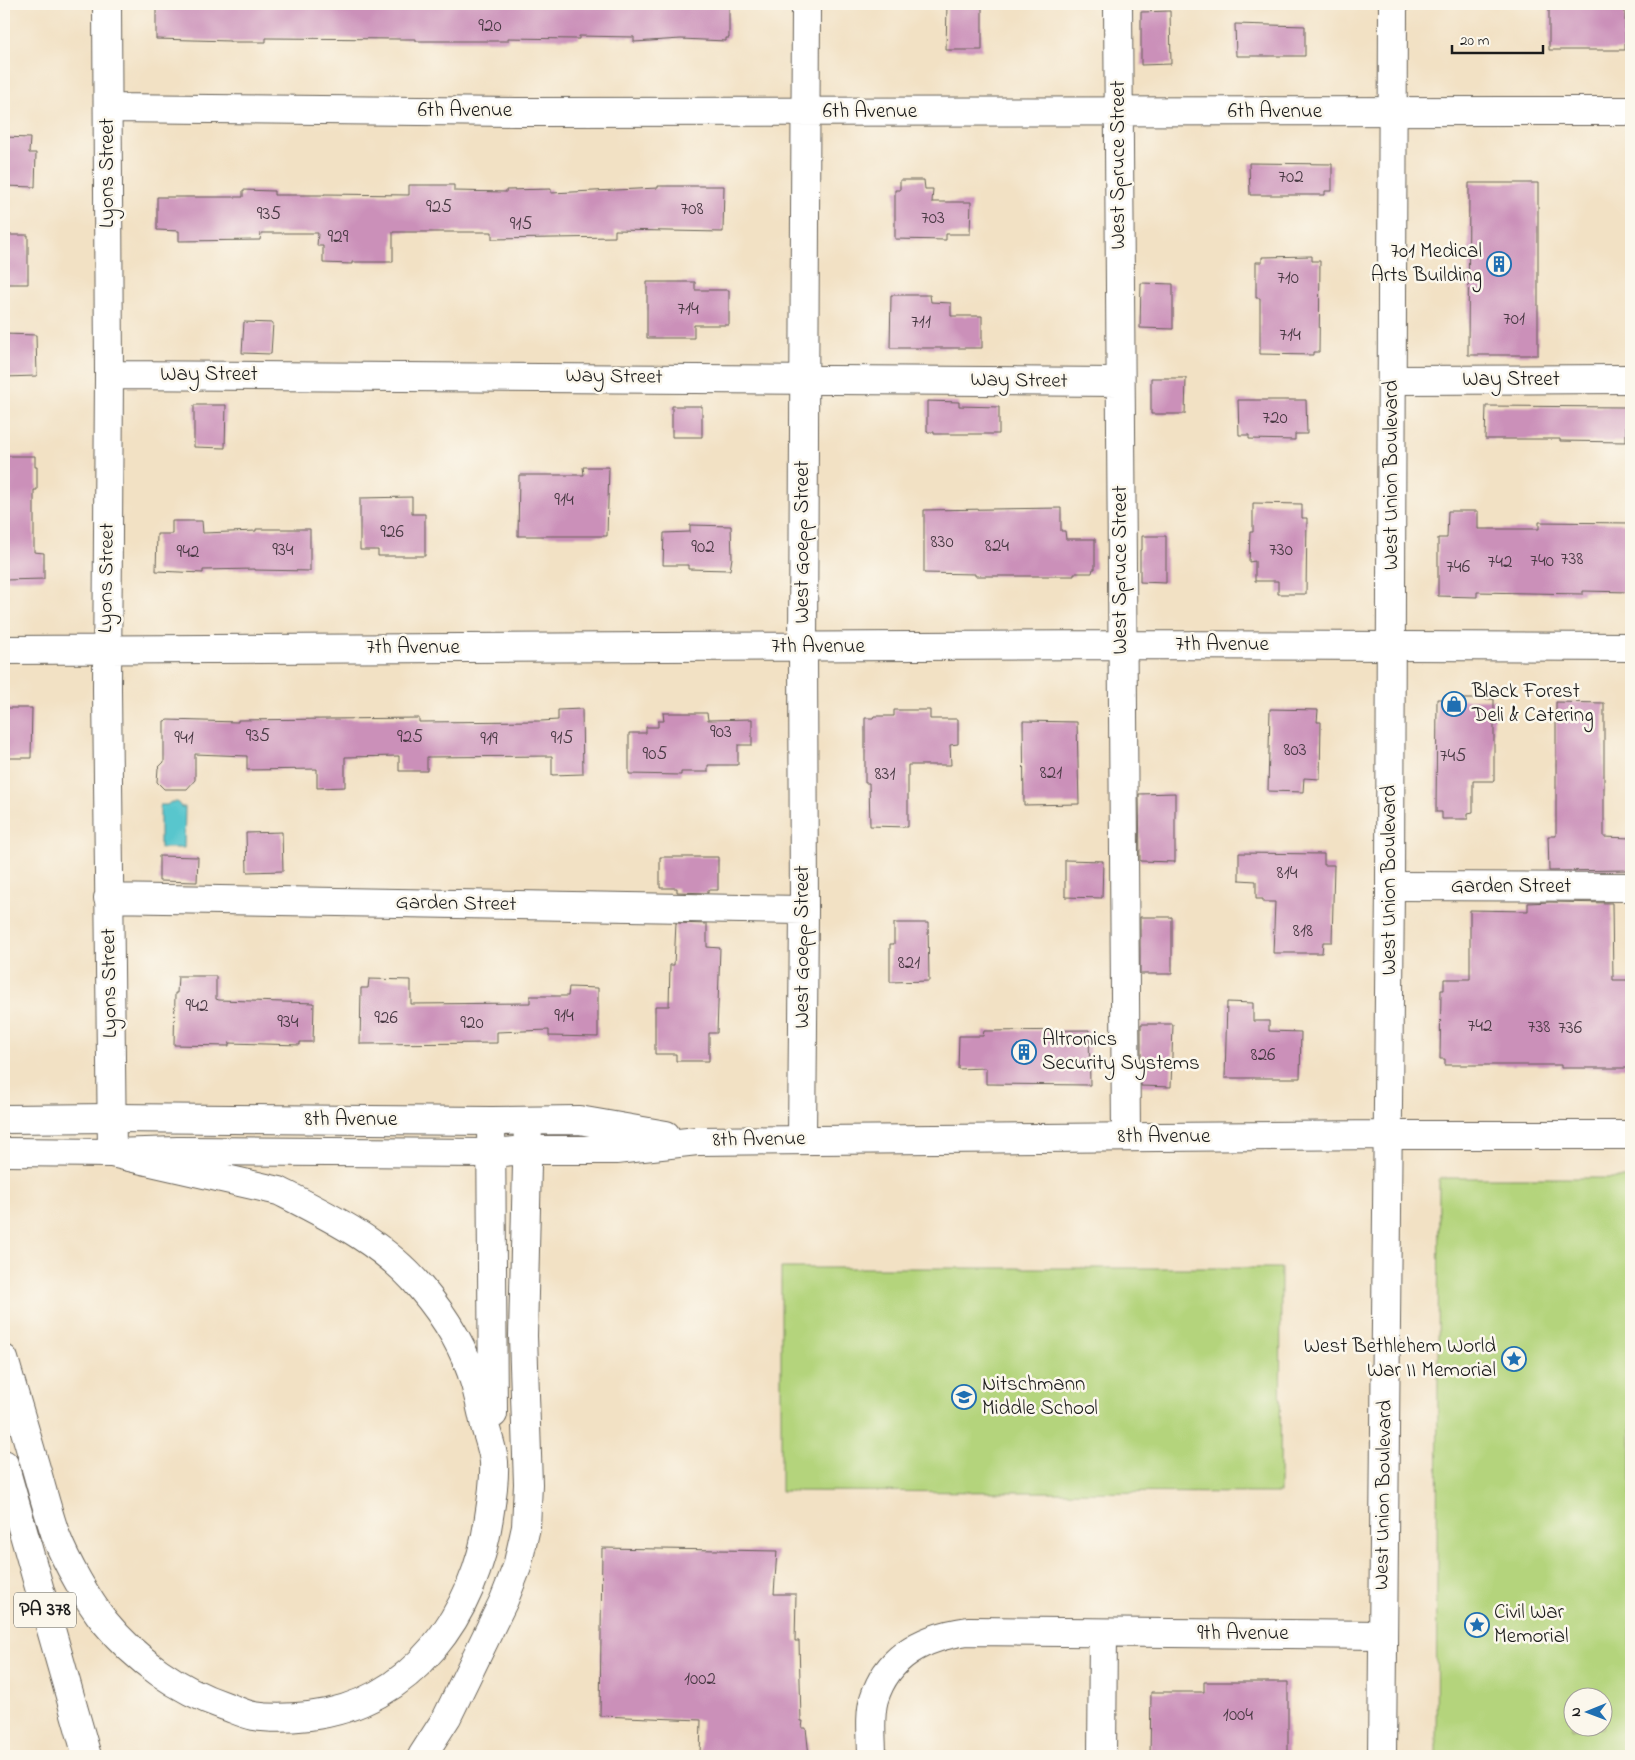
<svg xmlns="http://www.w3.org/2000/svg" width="1635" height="1760" viewBox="0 0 1635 1760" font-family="'Indie Flower',sans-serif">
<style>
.green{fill:#b4d47c;stroke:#68784c;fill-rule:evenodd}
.water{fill:#59c6cd;stroke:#3a7174}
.building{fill:#cb90b9}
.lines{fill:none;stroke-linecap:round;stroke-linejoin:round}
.minor-casing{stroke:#676157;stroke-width:30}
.major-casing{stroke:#676157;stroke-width:30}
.highway-casing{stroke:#676157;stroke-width:30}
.minor{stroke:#fff;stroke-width:28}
.major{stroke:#fff;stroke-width:28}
.highway{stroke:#fff;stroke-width:28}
.labels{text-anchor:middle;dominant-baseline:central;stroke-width:5;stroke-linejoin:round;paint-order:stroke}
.number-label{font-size:19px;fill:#483943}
.shield{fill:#fbf7ec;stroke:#5f5e5a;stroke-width:1}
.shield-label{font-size:20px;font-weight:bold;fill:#1c1c1c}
.street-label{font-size:21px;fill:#1c1c1c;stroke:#fbf7ec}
.poi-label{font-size:21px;fill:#1c1c1c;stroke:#fbf7ec;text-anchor:start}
</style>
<rect width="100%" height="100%" fill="#fbf7ec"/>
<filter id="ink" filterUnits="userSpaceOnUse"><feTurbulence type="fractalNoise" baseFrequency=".02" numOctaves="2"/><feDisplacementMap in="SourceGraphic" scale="10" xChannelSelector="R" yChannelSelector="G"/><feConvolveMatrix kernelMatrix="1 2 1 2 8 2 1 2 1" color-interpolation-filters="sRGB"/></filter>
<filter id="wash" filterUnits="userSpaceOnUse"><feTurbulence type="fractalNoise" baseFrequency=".0096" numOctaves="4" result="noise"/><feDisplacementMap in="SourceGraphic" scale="20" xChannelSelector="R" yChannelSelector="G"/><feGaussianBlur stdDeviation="1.12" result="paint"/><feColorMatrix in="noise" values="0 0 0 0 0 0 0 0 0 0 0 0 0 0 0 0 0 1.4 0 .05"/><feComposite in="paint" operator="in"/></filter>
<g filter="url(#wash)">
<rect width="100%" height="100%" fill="#f2e1c4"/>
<path class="green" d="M 1439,1178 L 1631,1178 L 1631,1756 L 1436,1756 ZM 1572,1698 L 1602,1698 L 1602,1728 L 1572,1728 Z
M 781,1268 L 1281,1268 L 1280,1493 L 781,1491 Z"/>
<path class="water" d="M 171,802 L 177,802 L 181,807 L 185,807 L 184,848 L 160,848 L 160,805 L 167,805 Z"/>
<g id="blocks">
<path class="building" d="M 156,4 L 361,4 L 361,6 L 408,5 L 408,4 L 729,4 L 729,38 L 726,38 L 726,41 L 681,39 L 634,42 L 634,37 L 579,36 L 579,39 L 575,39 L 508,38 L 508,41 L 416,41 L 416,39 L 399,39 L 266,38 L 266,42 L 230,42 L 230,41 L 156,39 Z
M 947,4 L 982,4 L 982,50 L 946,50 Z
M 1549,4 L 1625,4 L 1625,50 L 1549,50 Z
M 1170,11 L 1171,64 L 1141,65 L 1141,12 Z
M 1235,24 L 1305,26 L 1305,56 L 1236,56 Z
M 4,137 L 30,138 L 29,153 L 36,153 L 35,187 L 4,186 Z
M 1249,163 L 1332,164 L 1332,191 L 1325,191 L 1325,195 L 1250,195 Z
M 900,180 L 924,180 L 925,189 L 933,189 L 932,202 L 971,202 L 970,234 L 946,234 L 946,240 L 895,239 L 895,190 L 900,190 Z
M 1469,183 L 1538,183 L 1538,355 L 1468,355 Z
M 409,185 L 454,185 L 454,191 L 506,192 L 506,190 L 551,189 L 551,193 L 658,188 L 658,186 L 724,186 L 723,232 L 615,230 L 615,237 L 492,239 L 492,232 L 393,232 L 393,262 L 352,262 L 352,264 L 323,263 L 323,246 L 317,246 L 318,233 L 261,233 L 260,240 L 179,241 L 179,231 L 157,230 L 157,197 L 243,197 L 243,190 L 274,191 L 274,195 L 324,195 L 324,194 L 409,195 Z
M 4,235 L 28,235 L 28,284 L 4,284 Z
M 1312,256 L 1312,261 L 1320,261 L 1319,352 L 1313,352 L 1313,355 L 1260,354 L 1260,298 L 1256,298 L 1256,262 L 1262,262 L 1262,257 Z
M 647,282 L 695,282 L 695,290 L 729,290 L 729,325 L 694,325 L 694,338 L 647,338 Z
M 1141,283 L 1173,284 L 1173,329 L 1140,328 Z
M 891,295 L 930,295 L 931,302 L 951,303 L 951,316 L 982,316 L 982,348 L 890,348 Z
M 244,322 L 273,323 L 271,354 L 242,353 Z
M 4,334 L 36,335 L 37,376 L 4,377 Z
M 1151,378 L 1186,378 L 1185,414 L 1151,414 Z
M 1238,400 L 1306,400 L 1307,434 L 1295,434 L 1295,440 L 1249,439 L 1249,435 L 1239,435 Z
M 927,401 L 959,402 L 959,406 L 999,407 L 999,434 L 934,434 L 934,432 L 927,432 Z
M 194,405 L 226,405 L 225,448 L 194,447 Z
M 672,406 L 702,406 L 702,437 L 672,437 Z
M 1486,406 L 1626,407 L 1626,442 L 1560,441 L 1560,439 L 1485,439 Z
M 4,456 L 35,456 L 35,467 L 37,467 L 37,490 L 34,490 L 34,552 L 44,553 L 44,579 L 4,580 Z
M 583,467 L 609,467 L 607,536 L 518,536 L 519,475 L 584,475 Z
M 412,497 L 412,514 L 425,514 L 425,556 L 378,556 L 378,550 L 360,550 L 360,498 Z
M 1253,503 L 1302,504 L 1302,518 L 1307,518 L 1306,594 L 1278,594 L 1278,581 L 1255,581 L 1255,561 L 1249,562 L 1250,532 L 1253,532 Z
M 1061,508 L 1061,531 L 1065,531 L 1066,539 L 1095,539 L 1095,569 L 1093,569 L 1092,573 L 1074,573 L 1074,576 L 975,576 L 975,574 L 924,573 L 924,510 Z
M 1448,511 L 1478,511 L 1478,529 L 1539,529 L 1539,522 L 1631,523 L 1631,592 L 1583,591 L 1583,594 L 1477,592 L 1477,597 L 1438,596 L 1438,538 L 1447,538 Z
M 172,521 L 202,521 L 203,533 L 256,531 L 256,529 L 310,529 L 310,571 L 255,570 L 255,569 L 203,570 L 203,573 L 156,571 L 157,534 L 172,534 Z
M 690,525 L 731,526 L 732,558 L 730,570 L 688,569 L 688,565 L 663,565 L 664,533 L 690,532 Z
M 1142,536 L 1166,536 L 1166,583 L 1140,582 L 1140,550 L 1142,550 Z
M 1437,699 L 1494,699 L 1494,781 L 1473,781 L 1473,812 L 1468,813 L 1468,819 L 1442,819 L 1442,812 L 1436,812 Z
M 1556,702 L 1604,703 L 1604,837 L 1631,838 L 1631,870 L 1549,871 L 1548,836 L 1556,836 Z
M 4,708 L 32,708 L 31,758 L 4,758 Z
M 582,709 L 583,774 L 552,775 L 552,756 L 427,757 L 427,771 L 399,771 L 399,756 L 345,757 L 345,787 L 317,788 L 317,769 L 247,770 L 247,756 L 195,754 L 195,780 L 187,789 L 164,789 L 157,782 L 158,768 L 164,762 L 164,721 L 168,720 L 238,722 L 238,720 L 419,718 L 419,722 L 541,721 L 558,720 L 558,710 Z
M 1270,709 L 1318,710 L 1317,722 L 1321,722 L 1320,779 L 1304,778 L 1303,792 L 1268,791 Z
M 894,710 L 930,710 L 930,719 L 958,719 L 958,744 L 950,745 L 951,765 L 908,765 L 908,827 L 870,826 L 869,783 L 865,783 L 865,718 L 873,718 L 874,716 L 894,716 Z
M 663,713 L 707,713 L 708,720 L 752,719 L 752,745 L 738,745 L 738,765 L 708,765 L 708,772 L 681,772 L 681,775 L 629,774 L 629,733 L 646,733 L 646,727 L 658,727 L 658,721 L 664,721 Z
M 1023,721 L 1077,722 L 1079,804 L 1024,805 Z
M 1175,793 L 1175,862 L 1140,861 L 1139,794 Z
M 282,832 L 283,871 L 247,872 L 246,833 Z
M 1239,853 L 1324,854 L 1324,865 L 1334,865 L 1332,942 L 1323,942 L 1322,953 L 1273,953 L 1275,902 L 1263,902 L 1263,899 L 1256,899 L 1256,881 L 1239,880 Z
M 159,856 L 198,857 L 197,882 L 159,881 Z
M 660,857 L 718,857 L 718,890 L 708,890 L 708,893 L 677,892 L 677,888 L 660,888 Z
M 1065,860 L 1103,861 L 1102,898 L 1065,897 Z
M 1550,902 L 1612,903 L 1613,980 L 1631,980 L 1631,1068 L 1561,1068 L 1561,1065 L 1445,1065 L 1445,1059 L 1440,1059 L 1441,990 L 1444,990 L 1444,979 L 1470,979 L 1470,910 L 1528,911 L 1528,903 Z
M 1140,917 L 1172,917 L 1172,974 L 1140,974 Z
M 676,923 L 707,924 L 707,947 L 720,948 L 717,1033 L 709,1033 L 709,1061 L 676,1061 L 676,1054 L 655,1054 L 655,1006 L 669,1006 L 670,965 L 674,965 Z
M 894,923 L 928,923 L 929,981 L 890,982 L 890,944 L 894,944 Z
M 178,976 L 216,976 L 216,999 L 219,1000 L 314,1003 L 313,1042 L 300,1042 L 300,1045 L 229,1043 L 229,1046 L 174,1045 L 175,993 L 177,993 Z
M 369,979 L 411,980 L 411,1004 L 530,1003 L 530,996 L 568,996 L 569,987 L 598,988 L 598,1037 L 549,1036 L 549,1030 L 497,1032 L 497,1043 L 360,1044 L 361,988 L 368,988 Z
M 1227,1002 L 1253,1003 L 1253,1021 L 1269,1021 L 1269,1031 L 1301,1032 L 1300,1078 L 1225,1078 Z
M 1141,1024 L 1173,1024 L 1171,1087 L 1141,1086 Z
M 1089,1030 L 1090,1085 L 986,1084 L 986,1068 L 958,1069 L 959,1036 L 983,1036 L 984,1031 Z
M 602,1548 L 777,1551 L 774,1594 L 796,1594 L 795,1641 L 799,1641 L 801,1721 L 803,1721 L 802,1728 L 806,1728 L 809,1756 L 700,1756 L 701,1720 L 600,1716 Z
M 1204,1682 L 1288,1682 L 1288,1756 L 1150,1756 L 1151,1692 L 1204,1692 Z"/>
</g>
</g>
<g filter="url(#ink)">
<use href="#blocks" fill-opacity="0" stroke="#676157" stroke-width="1"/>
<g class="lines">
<defs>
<path id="minor" d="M 107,4 L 109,375 L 107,689 L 112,1153
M 1118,4 L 1126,1137
M 108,108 L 516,112 L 1631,111
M 109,375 L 1120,382
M 1392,380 L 1631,379
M 4,650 L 1121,645 L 1631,647
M 1390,886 L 1631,887
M 108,898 L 804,910
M 802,1139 L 804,910 L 803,647 L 806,4
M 872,1756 C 872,1738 869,1716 874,1699 C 888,1654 925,1637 968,1631 L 1382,1635
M 1102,1756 L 1103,1633"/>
<path id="major" d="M 4,1119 L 112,1118 L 491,1121 L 579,1120 L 666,1135
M 4,1152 L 112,1153 L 178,1151 L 490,1153 L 528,1150 L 616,1150 L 697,1141 L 1387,1135 L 1631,1135
M 1382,1756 L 1390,886 L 1393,4"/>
<path id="highway" d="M 491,1121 L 493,1414
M 4,1359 C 14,1394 25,1430 35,1465 C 42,1489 48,1513 56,1536 C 66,1562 88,1601 105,1622 C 136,1660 178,1690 225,1706 C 234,1709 244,1714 254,1716 C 272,1719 291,1718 309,1716 C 412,1704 476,1614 489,1517 C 492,1499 495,1480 494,1462 C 493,1450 488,1437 485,1426 C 482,1412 479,1398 475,1384 C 465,1349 444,1315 421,1288 C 384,1243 330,1217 279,1191 L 112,1153
M 4,1464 L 87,1756
M 422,1756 L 447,1717 L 504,1600 L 517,1567 L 526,1527 L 528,1484 L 523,1336 L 528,1121"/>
</defs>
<use href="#minor" class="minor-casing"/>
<use href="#major" class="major-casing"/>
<use href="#highway" class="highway-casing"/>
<use href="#minor" class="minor"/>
<use href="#major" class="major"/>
<use href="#highway" class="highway"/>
</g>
</g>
<defs>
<symbol id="building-ring" viewBox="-11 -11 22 22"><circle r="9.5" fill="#fbf7ec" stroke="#1f6fb2" stroke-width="1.5"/><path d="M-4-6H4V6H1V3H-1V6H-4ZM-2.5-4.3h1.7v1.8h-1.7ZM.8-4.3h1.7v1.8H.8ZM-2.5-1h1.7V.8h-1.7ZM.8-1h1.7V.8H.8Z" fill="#1f6fb2"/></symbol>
<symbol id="shop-ring" viewBox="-11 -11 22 22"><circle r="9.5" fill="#fbf7ec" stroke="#1f6fb2" stroke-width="1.5"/><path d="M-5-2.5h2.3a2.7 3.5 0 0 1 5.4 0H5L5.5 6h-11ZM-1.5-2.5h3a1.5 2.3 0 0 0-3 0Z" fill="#1f6fb2"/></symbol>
<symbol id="sight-ring" viewBox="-11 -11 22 22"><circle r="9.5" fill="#fbf7ec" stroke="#1f6fb2" stroke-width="1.5"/><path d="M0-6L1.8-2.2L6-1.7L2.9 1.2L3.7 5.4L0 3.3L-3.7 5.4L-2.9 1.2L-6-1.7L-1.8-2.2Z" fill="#1f6fb2"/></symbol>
<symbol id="school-ring" viewBox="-11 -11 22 22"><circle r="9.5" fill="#fbf7ec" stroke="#1f6fb2" stroke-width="1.5"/><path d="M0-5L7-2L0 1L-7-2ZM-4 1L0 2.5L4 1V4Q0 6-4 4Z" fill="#1f6fb2"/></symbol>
</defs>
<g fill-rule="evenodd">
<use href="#building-ring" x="1485" y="250" width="28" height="28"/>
<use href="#shop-ring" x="1440" y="690" width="28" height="28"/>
<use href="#building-ring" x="1010" y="1038" width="28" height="28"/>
<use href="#sight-ring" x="1500" y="1345" width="28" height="28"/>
<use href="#school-ring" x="950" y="1383" width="28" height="28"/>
<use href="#sight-ring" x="1463" y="1611" width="28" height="28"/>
</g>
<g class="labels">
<g class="number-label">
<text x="490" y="26">920</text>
<text x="1291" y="177">702</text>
<text x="439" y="207">925</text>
<text x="692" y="209">708</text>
<text x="269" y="214">935</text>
<text x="933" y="218">703</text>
<text x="521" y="224">915</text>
<text x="338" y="237">929</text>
<text x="1288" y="278">710</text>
<text x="688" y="309">714</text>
<text x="1514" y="319">701</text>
<text x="921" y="322">711</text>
<text x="1290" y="335">714</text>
<text x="1275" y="418">720</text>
<text x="564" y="500">914</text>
<text x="392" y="532">926</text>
<text x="942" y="542">830</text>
<text x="997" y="546">824</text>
<text x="703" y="547">902</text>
<text x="283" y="550">934</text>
<text x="1281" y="550">730</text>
<text x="188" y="552">942</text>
<text x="1572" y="559">738</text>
<text x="1542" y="561">740</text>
<text x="1500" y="562">742</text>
<text x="1458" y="567">746</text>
<text x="721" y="732">903</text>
<text x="258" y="736">935</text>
<text x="410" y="737">925</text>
<text x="184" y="738">941</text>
<text x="562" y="738">915</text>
<text x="489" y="739">919</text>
<text x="1295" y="750">803</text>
<text x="655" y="754">905</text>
<text x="1453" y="756">745</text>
<text x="1051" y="773">821</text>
<text x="885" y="774">831</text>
<text x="1287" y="873">814</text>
<text x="1303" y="931">818</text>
<text x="909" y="963">821</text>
<text x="197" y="1006">942</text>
<text x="564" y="1016">914</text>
<text x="386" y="1018">926</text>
<text x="288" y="1022">934</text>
<text x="472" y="1023">920</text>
<text x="1480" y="1026">742</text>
<text x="1539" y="1027">738</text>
<text x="1570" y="1028">736</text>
<text x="1263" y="1055">826</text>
<text x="700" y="1679">1002</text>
<text x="1238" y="1715">1004</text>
</g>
<rect class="shield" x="14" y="1592.5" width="62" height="35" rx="4"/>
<g class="shield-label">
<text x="45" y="1610">PA 378</text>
</g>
<g class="street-label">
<text x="465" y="111">6th Avenue</text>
<text x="870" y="112">6th Avenue</text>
<text x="1275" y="112">6th Avenue</text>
<text transform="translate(1119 165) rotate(-90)">West Spruce Street</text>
<text transform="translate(108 173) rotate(-90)">Lyons Street</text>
<text x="209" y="375">Way Street</text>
<text transform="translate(614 377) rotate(1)">Way Street</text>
<text x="1511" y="380">Way Street</text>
<text transform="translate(1019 381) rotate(1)">Way Street</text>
<text transform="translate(1392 475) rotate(-90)">West Union Boulevard</text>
<text transform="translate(803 542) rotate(-90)">West Goepp Street</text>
<text transform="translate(1121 570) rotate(-90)">West Spruce Street</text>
<text transform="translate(107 578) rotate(-89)">Lyons Street</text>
<text x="1222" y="645">7th Avenue</text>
<text x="818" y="647">7th Avenue</text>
<text x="413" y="648">7th Avenue</text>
<text transform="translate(1390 880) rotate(-90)">West Union Boulevard</text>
<text x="1511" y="887">Garden Street</text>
<text transform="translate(456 904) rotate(1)">Garden Street</text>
<text transform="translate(803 947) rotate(-90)">West Goepp Street</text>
<text transform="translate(110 983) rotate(-91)">Lyons Street</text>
<text x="351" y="1120">8th Avenue</text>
<text x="1164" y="1137">8th Avenue</text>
<text transform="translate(759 1140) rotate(-1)">8th Avenue</text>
<text transform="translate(1384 1495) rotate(-89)">West Union Boulevard</text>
<text x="1243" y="1634">9th Avenue</text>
</g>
<g class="poi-label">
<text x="1482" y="252" text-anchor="end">701 Medical<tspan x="1482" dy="24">Arts Building</tspan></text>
<text x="1472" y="692">Black Forest<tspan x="1472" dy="24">Deli &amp; Catering</tspan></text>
<text x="1042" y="1040">Altronics<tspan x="1042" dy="24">Security Systems</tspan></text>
<text x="1496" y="1347" text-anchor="end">West Bethlehem World<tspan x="1496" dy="24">War II Memorial</tspan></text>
<text x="982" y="1385">Nitschmann<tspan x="982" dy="24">Middle School</tspan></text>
<text x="1494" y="1613">Civil War<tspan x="1494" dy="24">Memorial</tspan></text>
</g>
</g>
<rect width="1635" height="1760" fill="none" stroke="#fbf7ec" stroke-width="20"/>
<g transform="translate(1588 1712) rotate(269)"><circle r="24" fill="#fbf7ec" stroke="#a29f99"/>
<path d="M0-4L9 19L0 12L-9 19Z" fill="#1f6fb2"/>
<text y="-8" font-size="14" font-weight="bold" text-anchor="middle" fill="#1c1c1c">N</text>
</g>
<path d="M1452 45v8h91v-8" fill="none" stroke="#1c1c1c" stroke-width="2.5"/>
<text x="1460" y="45" font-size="15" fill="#1c1c1c" stroke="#fbf7ec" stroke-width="4" paint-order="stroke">20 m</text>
</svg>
